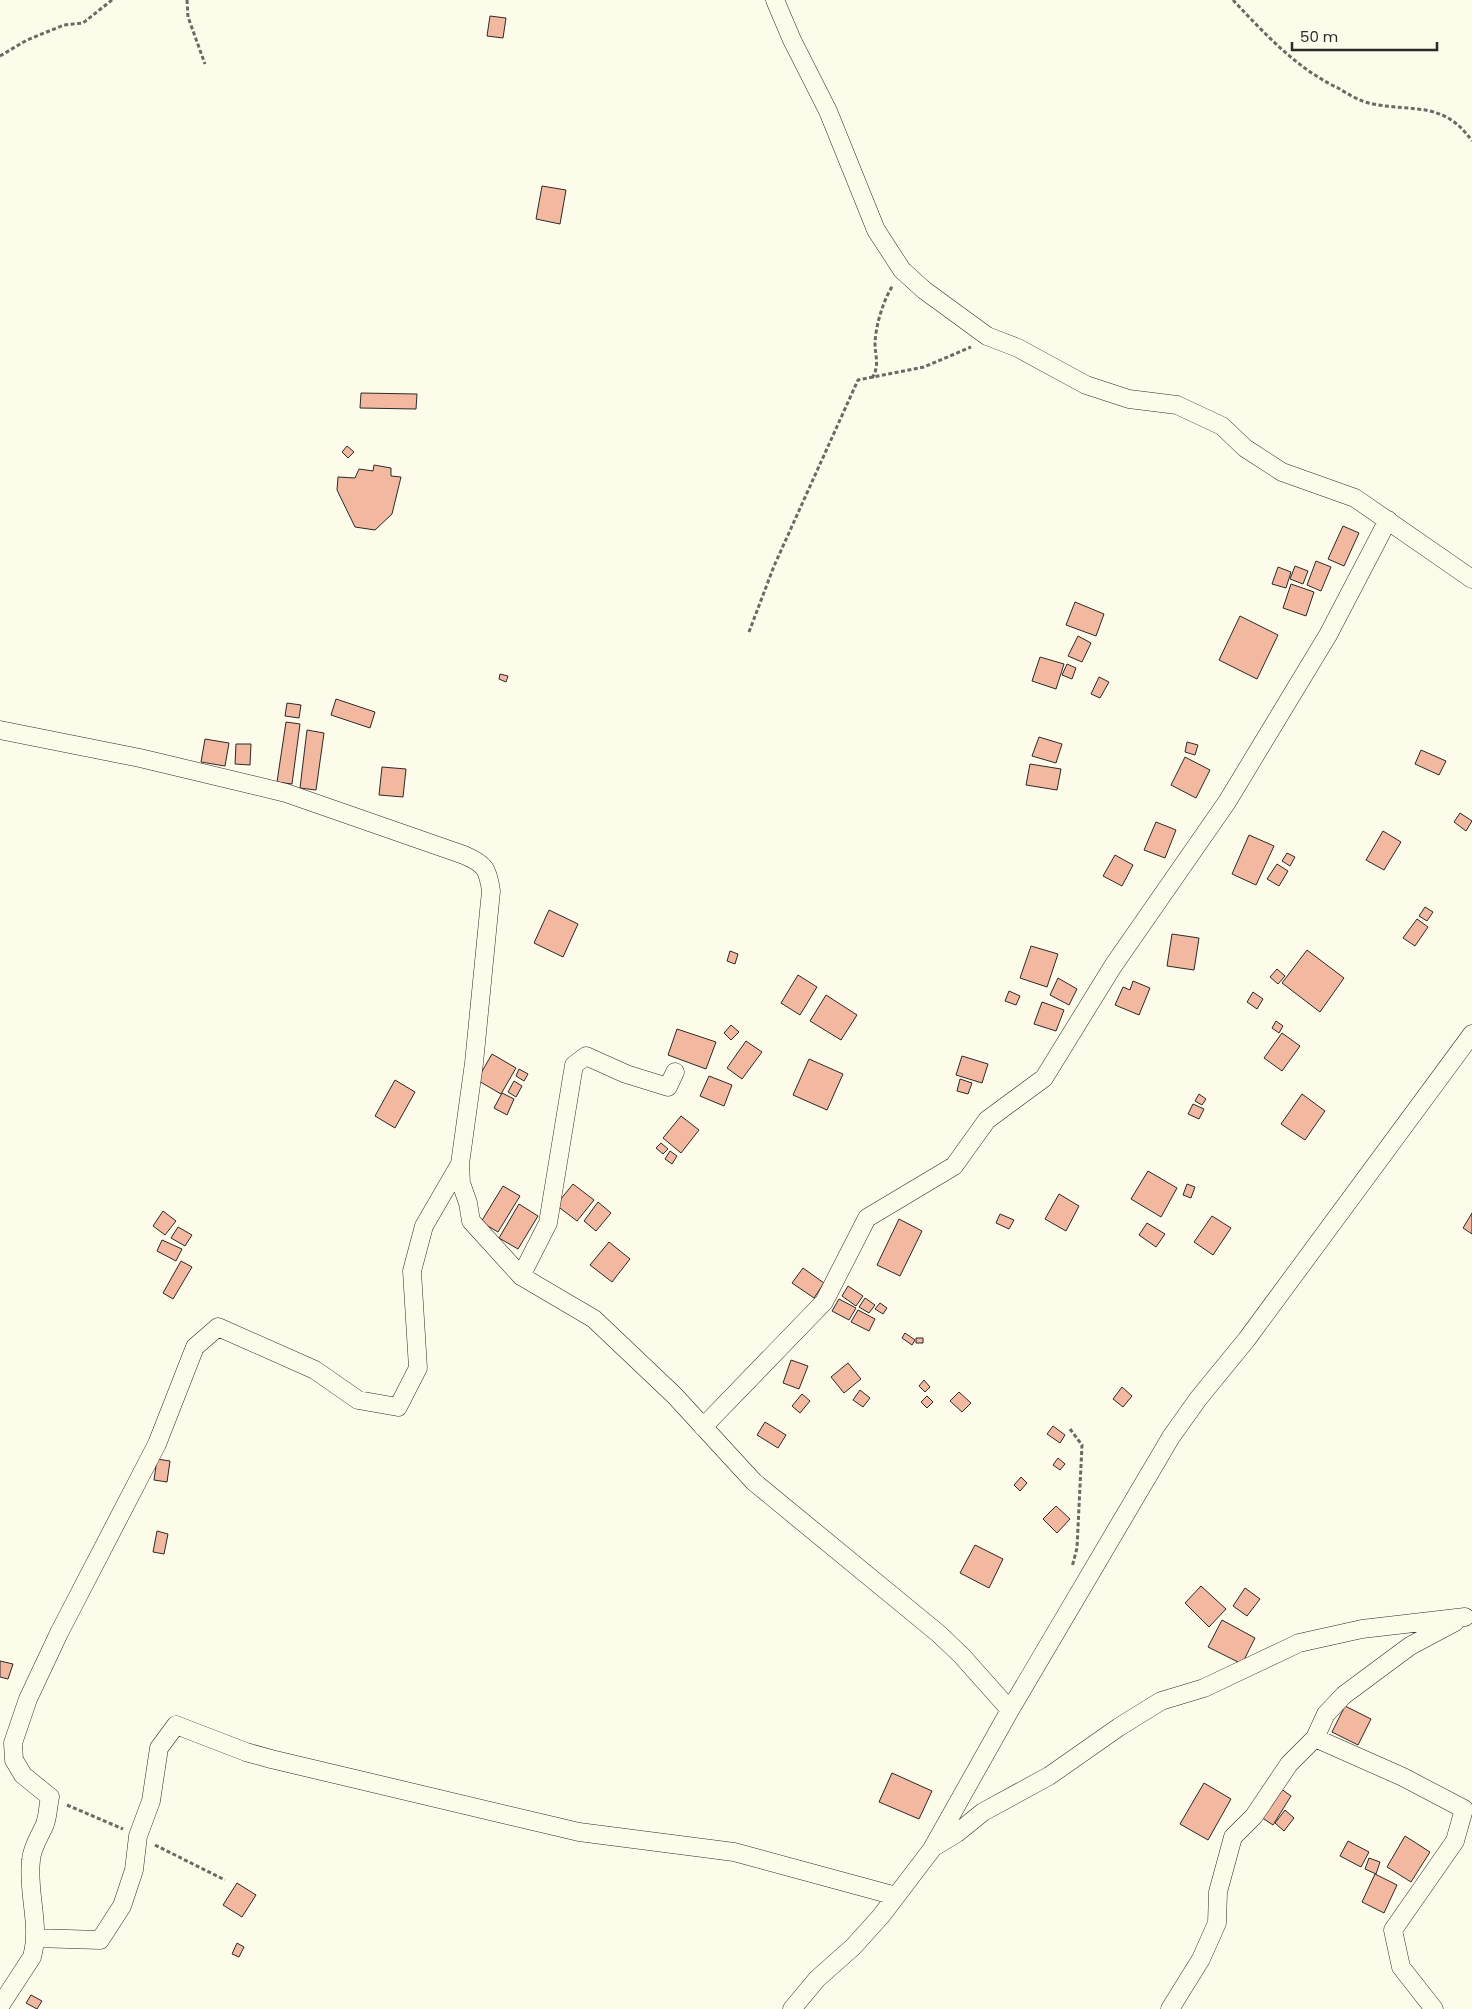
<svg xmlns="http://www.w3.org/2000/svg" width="1472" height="2009" viewBox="0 0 1472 2009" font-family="Poppins,sans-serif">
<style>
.building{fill:#f2b8a0;stroke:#2b2b2b}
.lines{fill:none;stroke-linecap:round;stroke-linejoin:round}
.minor-casing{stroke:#2b2b2b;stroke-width:19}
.path{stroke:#6a6964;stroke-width:3;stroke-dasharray:4 2.5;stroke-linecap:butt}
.minor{stroke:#fdfbea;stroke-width:18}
</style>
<rect width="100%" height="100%" fill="#fdfbea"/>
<path class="building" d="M 490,16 L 506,18 L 503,38 L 487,36 Z
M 542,186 L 566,190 L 560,224 L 536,219 Z
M 361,393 L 417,394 L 416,409 L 360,408 Z
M 347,446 L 354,452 L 348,458 L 342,452 Z
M 374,465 L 391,468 L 391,476 L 401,477 L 392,514 L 375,530 L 355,527 L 337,490 L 338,477 L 355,478 L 359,469 L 373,471 Z
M 1343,526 L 1359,533 L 1344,566 L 1328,559 Z
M 1316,561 L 1331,567 L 1321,591 L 1307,585 Z
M 1295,566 L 1308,571 L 1303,584 L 1290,579 Z
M 1278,567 L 1291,572 L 1286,588 L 1272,584 Z
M 1291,584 L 1314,592 L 1306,616 L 1283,608 Z
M 1075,602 L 1104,614 L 1096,636 L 1066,625 Z
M 1240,616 L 1278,635 L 1257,679 L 1219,660 Z
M 1078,636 L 1091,643 L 1082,662 L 1068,656 Z
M 1040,657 L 1064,664 L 1056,689 L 1032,681 Z
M 1067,664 L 1076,668 L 1072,679 L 1062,675 Z
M 500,674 L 508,676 L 506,682 L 499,679 Z
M 1099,677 L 1109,682 L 1100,698 L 1091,694 Z
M 336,699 L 375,712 L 370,728 L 331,715 Z
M 287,703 L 301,705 L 299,718 L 285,716 Z
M 286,722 L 300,724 L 292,784 L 277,782 Z
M 307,730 L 324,733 L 316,790 L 300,788 Z
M 1039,737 L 1062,744 L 1056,763 L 1032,756 Z
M 205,739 L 229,743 L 225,766 L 201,762 Z
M 1187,742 L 1198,745 L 1195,755 L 1185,752 Z
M 236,744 L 251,744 L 250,765 L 235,764 Z
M 1421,750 L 1446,761 L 1439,775 L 1415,764 Z
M 1185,757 L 1210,770 L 1196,798 L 1171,785 Z
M 1030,764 L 1061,769 L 1057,790 L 1026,785 Z
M 382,767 L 406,769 L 403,797 L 379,795 Z
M 1460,813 L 1472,821 L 1466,831 L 1454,822 Z
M 1156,822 L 1176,830 L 1165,858 L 1144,850 Z
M 1383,831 L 1401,842 L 1384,870 L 1366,860 Z
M 1249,835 L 1274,846 L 1256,885 L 1232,874 Z
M 1287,853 L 1295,857 L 1290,866 L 1282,861 Z
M 1115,855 L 1133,865 L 1122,886 L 1103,876 Z
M 1277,864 L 1288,871 L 1279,886 L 1267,879 Z
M 1425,907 L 1433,912 L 1427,921 L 1419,916 Z
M 549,910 L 578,924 L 563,957 L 534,943 Z
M 1417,919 L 1428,927 L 1415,946 L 1403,938 Z
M 1172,934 L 1199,938 L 1194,970 L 1167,966 Z
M 1031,946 L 1058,954 L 1047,987 L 1020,978 Z
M 1307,950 L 1344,978 L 1320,1012 L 1282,983 Z
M 730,951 L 738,954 L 735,964 L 727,961 Z
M 1277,969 L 1285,976 L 1278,984 L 1270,977 Z
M 798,975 L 817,987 L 800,1015 L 781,1003 Z
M 1058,978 L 1077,989 L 1069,1005 L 1050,995 Z
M 1133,981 L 1150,988 L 1139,1015 L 1115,1005 L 1123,987 L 1130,990 Z
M 1009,991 L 1020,996 L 1016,1005 L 1005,1001 Z
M 1253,992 L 1263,999 L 1257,1009 L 1247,1002 Z
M 826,995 L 857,1015 L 841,1040 L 810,1021 Z
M 1042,1002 L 1064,1010 L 1056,1031 L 1034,1024 Z
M 1276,1021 L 1283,1026 L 1279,1033 L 1272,1028 Z
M 731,1025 L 739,1032 L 731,1040 L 724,1033 Z
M 677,1029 L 716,1042 L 706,1069 L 668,1055 Z
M 1282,1033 L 1300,1046 L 1282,1071 L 1264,1058 Z
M 746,1041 L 762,1052 L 742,1079 L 727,1068 Z
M 492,1054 L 516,1068 L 501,1094 L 477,1080 Z
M 962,1056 L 988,1064 L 982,1083 L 956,1075 Z
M 809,1059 L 843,1074 L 827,1110 L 793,1095 Z
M 519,1069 L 528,1074 L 524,1081 L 516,1076 Z
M 709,1076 L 732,1085 L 724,1106 L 700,1096 Z
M 960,1079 L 972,1083 L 968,1094 L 957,1091 Z
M 395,1080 L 415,1092 L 395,1128 L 375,1116 Z
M 514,1081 L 522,1086 L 516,1097 L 508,1092 Z
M 502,1093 L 514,1099 L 507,1115 L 494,1108 Z
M 1199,1094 L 1206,1099 L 1202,1105 L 1195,1101 Z
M 1302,1094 L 1325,1111 L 1305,1140 L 1281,1124 Z
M 1193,1104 L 1204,1109 L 1199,1119 L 1188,1114 Z
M 681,1116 L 699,1130 L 681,1153 L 663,1138 Z
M 661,1143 L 668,1149 L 663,1154 L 656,1148 Z
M 670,1151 L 677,1156 L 672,1164 L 665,1159 Z
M 1148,1171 L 1177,1188 L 1161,1217 L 1131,1199 Z
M 573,1184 L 594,1200 L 577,1221 L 556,1205 Z
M 1187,1184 L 1195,1187 L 1191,1198 L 1183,1195 Z
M 503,1186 L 520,1196 L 498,1232 L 481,1222 Z
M 1059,1194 L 1079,1206 L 1066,1231 L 1045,1219 Z
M 598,1202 L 611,1213 L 596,1231 L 584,1221 Z
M 519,1204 L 538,1216 L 518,1249 L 499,1238 Z
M 163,1211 L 176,1221 L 165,1235 L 153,1226 Z
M 1472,1213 L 1472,1234 L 1463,1228 Z
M 1000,1214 L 1014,1220 L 1009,1229 L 996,1223 Z
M 1212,1216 L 1231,1228 L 1213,1255 L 1194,1242 Z
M 899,1219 L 922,1231 L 900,1276 L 877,1265 Z
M 1147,1223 L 1165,1234 L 1156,1247 L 1139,1235 Z
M 178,1227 L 192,1235 L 185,1246 L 171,1238 Z
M 162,1240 L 182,1249 L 176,1261 L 157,1251 Z
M 609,1242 L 630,1259 L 612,1282 L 590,1265 Z
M 181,1261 L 192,1267 L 173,1299 L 163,1293 Z
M 803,1268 L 824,1283 L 814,1298 L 792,1283 Z
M 848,1286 L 863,1296 L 856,1306 L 842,1296 Z
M 865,1298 L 875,1305 L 869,1313 L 859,1307 Z
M 839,1299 L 856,1308 L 849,1320 L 832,1311 Z
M 880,1303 L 887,1308 L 883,1314 L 875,1309 Z
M 858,1310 L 875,1319 L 869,1331 L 851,1322 Z
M 905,1333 L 915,1340 L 912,1345 L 902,1338 Z
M 916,1338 L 923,1338 L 923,1343 L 916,1343 Z
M 791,1360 L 808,1366 L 799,1389 L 783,1383 Z
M 848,1363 L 861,1379 L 844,1393 L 831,1377 Z
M 924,1380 L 930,1387 L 925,1392 L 919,1386 Z
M 1122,1387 L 1132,1396 L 1123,1407 L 1113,1399 Z
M 860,1390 L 870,1398 L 863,1407 L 853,1400 Z
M 959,1392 L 971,1403 L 962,1412 L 950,1401 Z
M 802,1394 L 810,1401 L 800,1413 L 792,1406 Z
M 927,1396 L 933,1402 L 927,1408 L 921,1402 Z
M 765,1422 L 786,1435 L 778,1448 L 757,1435 Z
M 1053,1426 L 1065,1435 L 1060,1443 L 1047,1434 Z
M 1058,1458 L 1065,1464 L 1060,1470 L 1053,1465 Z
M 157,1459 L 170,1461 L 167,1482 L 154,1480 Z
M 1021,1477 L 1027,1483 L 1020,1491 L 1014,1485 Z
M 1056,1506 L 1070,1519 L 1057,1533 L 1043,1519 Z
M 157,1531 L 168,1534 L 164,1554 L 153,1552 Z
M 975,1545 L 1003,1559 L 989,1588 L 960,1573 Z
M 1201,1586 L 1226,1609 L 1209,1627 L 1185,1603 Z
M 1245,1588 L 1260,1599 L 1247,1616 L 1233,1606 Z
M 1222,1620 L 1255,1638 L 1242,1664 L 1208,1647 Z
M 0,1661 L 13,1664 L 8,1679 L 0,1677 Z
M 1345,1706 L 1371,1719 L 1358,1745 L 1332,1732 Z
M 892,1773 L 932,1791 L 919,1819 L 879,1802 Z
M 1204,1783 L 1231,1799 L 1208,1840 L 1180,1824 Z
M 1280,1788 L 1291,1796 L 1273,1825 L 1261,1817 Z
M 1285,1810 L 1294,1818 L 1284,1831 L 1275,1823 Z
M 1405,1836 L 1430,1852 L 1411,1882 L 1387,1867 Z
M 1348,1841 L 1369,1852 L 1361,1867 L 1340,1856 Z
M 1369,1858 L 1380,1862 L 1376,1874 L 1365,1869 Z
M 1375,1874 L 1397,1885 L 1384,1913 L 1362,1902 Z
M 237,1883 L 256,1895 L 242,1917 L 223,1905 Z
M 237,1943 L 244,1947 L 239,1957 L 232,1954 Z
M 31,1995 L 42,2001 L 37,2009 L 26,2003 Z"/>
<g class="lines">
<defs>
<path id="minor" d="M 775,0 L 792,40 L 828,111 L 876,230 L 902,270 L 924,290 L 987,336 L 1018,348 L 1086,385 L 1129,399 L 1177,405 L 1222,426 L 1245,448 L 1282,472 L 1355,498 L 1472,579
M 0,730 L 140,758 L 286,793 L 464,855 C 485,864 488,869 491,891 L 474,1063 L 460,1164 L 461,1183 L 468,1203 L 471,1221 L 521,1276 L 594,1319 L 675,1396 L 754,1482 L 939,1634 L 962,1656 L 1010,1710
M 521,1276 L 548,1223 L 574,1065 L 586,1056 L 626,1074 L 668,1087 L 675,1072
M 703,1427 L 824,1302 L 867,1218 L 954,1166 L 987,1120 L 1044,1078 L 1113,966 L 1227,802 L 1328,635 L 1388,520
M 1315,1738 L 1403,1777 L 1464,1809 L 1455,1841 L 1393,1930 L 1401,1967 L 1434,2009
M 934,1847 L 957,1833 L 983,1812 L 1049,1776 L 1119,1727 L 1161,1701 L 1204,1688 L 1299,1643 L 1362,1629 L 1465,1617
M 35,1938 L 100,1940 L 122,1906 L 134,1870 L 138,1836 L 151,1801 L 159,1748 L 176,1725 L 246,1752 L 271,1759 L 579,1832 L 734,1852 L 896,1896
M 0,2006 L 32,1957 C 41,1925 27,1893 31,1860 C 32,1847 40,1836 45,1824 C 48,1816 48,1806 50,1797 L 23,1775 L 14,1760 L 13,1743 L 28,1699 L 59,1633 L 157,1444 L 195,1347 L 218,1327 L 315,1370 L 358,1400 L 398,1407 L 418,1368 L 412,1271 L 424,1226 L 460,1164
M 792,2009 L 817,1979 L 853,1947 L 881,1916 L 932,1849 L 1010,1710 L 1171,1437 L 1198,1399 L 1247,1339 L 1472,1034
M 1170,2009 L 1201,1959 L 1217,1923 L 1218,1892 L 1233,1837 L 1254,1816 L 1289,1764 L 1315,1738 L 1326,1714 L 1344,1695 L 1410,1646 L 1455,1622"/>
</defs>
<use href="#minor" class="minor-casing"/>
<path class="path" d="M 187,0 L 188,17 L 205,64
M 1233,0 C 1265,34 1296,68 1338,88 C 1348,94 1361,102 1373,104 C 1414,112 1444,101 1472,141
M 0,56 L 27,40 L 64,25 L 83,23 L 112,0
M 872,378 C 880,366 875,356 875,343 C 876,324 883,301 893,285
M 749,632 L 774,566 L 858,380 L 924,367 L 971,347
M 1070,1429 L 1082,1445 L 1077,1548 L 1072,1567
M 67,1805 L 123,1829
M 155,1845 L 225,1880"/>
<use href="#minor" class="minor"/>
</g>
<path d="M1292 42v8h145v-8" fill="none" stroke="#2b2b2b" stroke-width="2.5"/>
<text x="1300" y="42" font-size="15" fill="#2b2b2b" stroke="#fdfbea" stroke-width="4" paint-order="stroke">50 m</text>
</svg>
